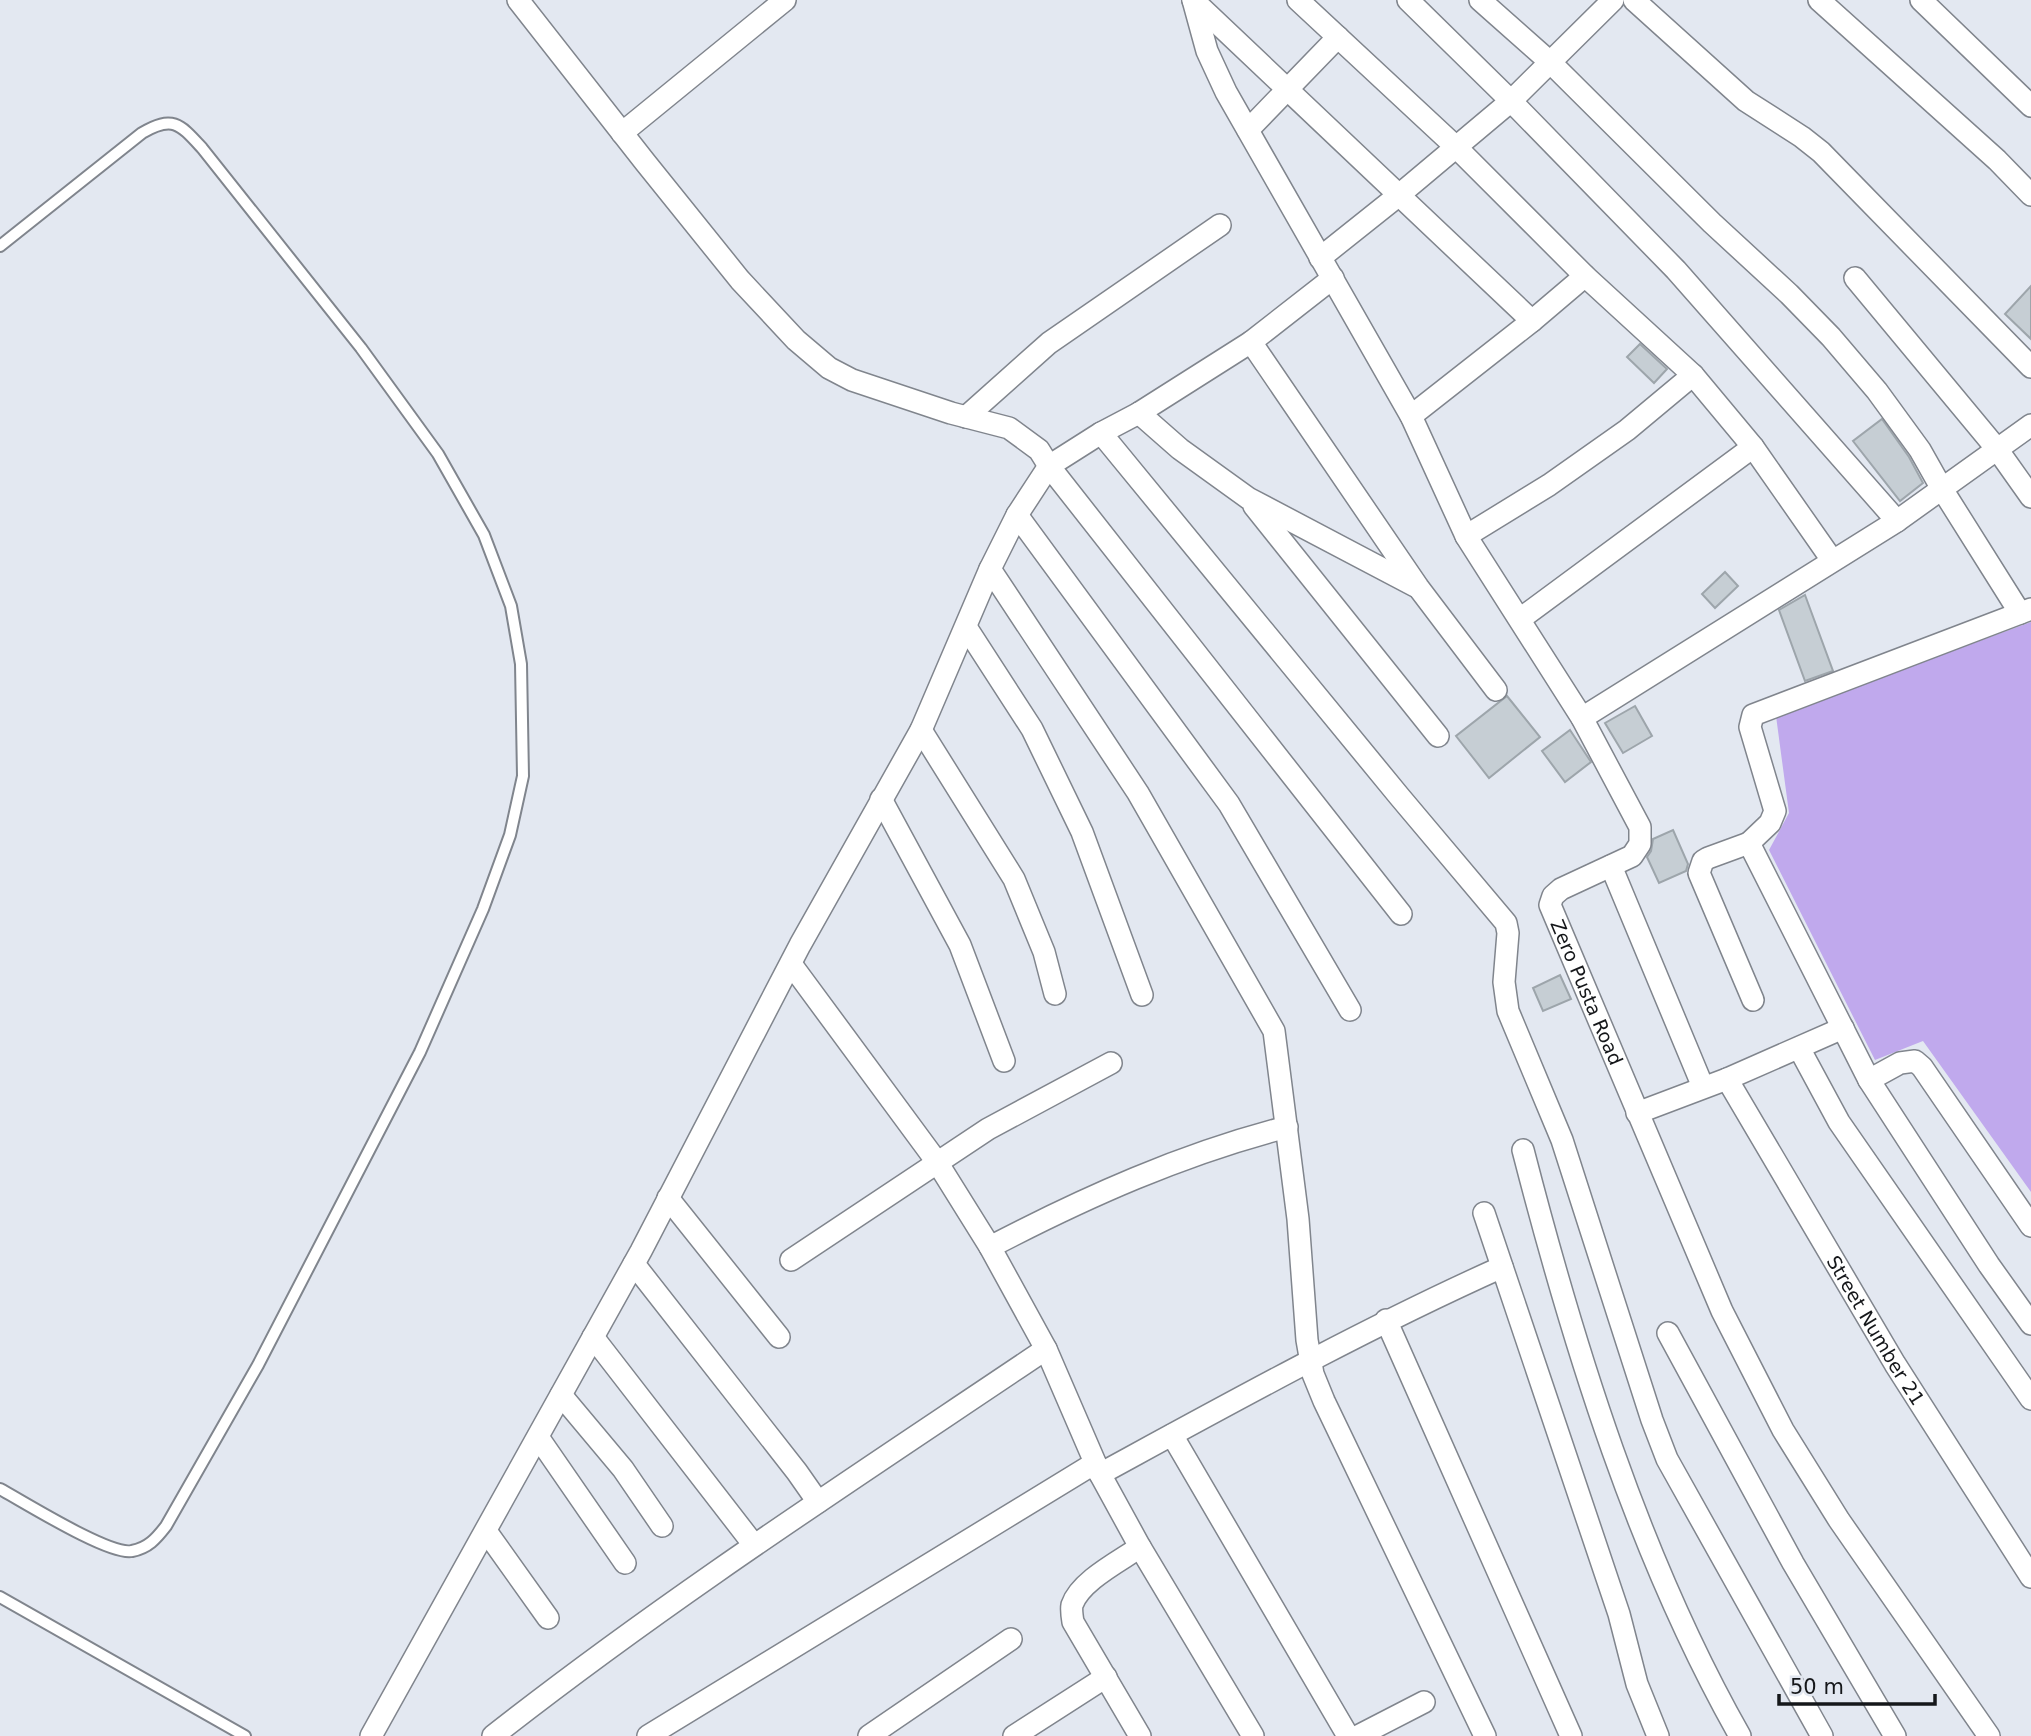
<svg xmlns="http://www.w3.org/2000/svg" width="2031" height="1736" viewBox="0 0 2031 1736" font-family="'DejaVu Sans',sans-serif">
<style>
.green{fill:#c0a9ed}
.building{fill:#c6ced4;stroke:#9da5ab;stroke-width:2}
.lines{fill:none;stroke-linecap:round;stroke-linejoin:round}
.service-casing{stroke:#80858d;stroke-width:14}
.minor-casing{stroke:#80858d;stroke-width:24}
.service{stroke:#fff;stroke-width:10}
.minor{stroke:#fff;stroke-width:21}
.labels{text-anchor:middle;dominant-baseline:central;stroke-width:6;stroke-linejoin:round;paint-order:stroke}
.street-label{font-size:19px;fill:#15171a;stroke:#e3e8f1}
</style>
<rect width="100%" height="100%" fill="#e3e8f1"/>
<path class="green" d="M 2031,622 L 2031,1192 L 1923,1041 L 1875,1060 L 1769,850 L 1789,813 L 1776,716 Z"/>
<path class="building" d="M 2031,286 L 2031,339 L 2005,314 Z
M 1640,344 L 1667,369 L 1654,383 L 1627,357 Z
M 1882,419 L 1909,457 L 1923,483 L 1900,501 L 1853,441 Z
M 1725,572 L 1738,586 L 1715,608 L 1702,594 Z
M 1805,595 L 1833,671 L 1805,681 L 1779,610 Z
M 1507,696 L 1540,737 L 1489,778 L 1456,736 Z
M 1635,706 L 1652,736 L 1623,753 L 1605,723 Z
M 1570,730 L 1591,762 L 1565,782 L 1542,751 Z
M 1673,830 L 1688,864 L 1686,871 L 1659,883 L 1647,857 L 1651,851 L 1653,839 Z
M 1560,975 L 1571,999 L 1543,1011 L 1533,988 Z"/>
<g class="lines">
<defs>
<path id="service" d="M 0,246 L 142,133 C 173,115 180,124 202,148 L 361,348 L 438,454 L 484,535 L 511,606 L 521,664 L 523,776 L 510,835 L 483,909 L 420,1052 L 258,1365 L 166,1526 C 156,1539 148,1548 132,1551 C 110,1556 24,1502 0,1489
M 0,1597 L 245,1736"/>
<g id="minor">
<path d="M 518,0 L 645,162 L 740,280 L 796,340 L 829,368 L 852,380 L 951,413 L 1009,428 L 1039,450 L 1049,466 L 1401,914"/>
<path id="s1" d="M 1193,0 L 1207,51 L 1226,92 L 1411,416 L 1466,536 L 1582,718 L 1640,827 L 1640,844 L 1632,856 L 1561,889 L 1553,896 L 1550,905 L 1722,1311 L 1783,1430 L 1839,1520 L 1989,1736"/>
<path d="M 1193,0 L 1532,321"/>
<path d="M 1298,0 L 1456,147 L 1585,276 L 1693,375 L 1753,447 L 1832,560"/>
<path d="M 1408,0 L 1511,101 L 1676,270 L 1897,521"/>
<path d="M 1480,0 L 1550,62 L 1712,223 L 1789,294 L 1831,337 L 1877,391 L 1920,450 L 1942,489 L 2020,613"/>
<path d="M 1634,0 L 1746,101 L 1802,137 L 1821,152 L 2031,367"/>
<path d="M 1819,0 L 1997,160 L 2031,195"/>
<path d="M 1921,0 L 2031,106"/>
<path d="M 1248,130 L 1338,37"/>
<path d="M 622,133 L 785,0"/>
<path d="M 1320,258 L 1399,195 L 1511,101 L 1613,0"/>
<path d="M 1855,278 L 1997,449 L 2031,497"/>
<path d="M 1251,342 L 1418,587 L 1496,690"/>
<path d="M 1139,413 L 1180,449 L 1248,498 L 1415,586"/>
<path d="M 1411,416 L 1532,321 L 1585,276"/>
<path d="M 966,417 L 1049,343 L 1220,225"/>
<path d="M 1101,433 L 1399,796 L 1506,923 L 1508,933 L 1504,982 L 1508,1011 L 1562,1140 L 1652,1420 L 1667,1459 L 1822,1736"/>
<path d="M 1254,506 L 1438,736"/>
<path d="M 1017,515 L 1229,804 L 1350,1010"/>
<path d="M 1466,536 L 1549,485 L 1627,430 L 1693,375"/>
<path d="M 990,569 L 1138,793 L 1274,1031 L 1298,1219 L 1307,1340 L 1313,1374 L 1324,1401 L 1485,1736"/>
<path d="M 2031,609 L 1753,715 L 1750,727 L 1775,811 L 1770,823 L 1749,843 L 1869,1080 L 1989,1265 L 2031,1324"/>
<path d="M 1520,619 L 1753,447"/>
<path d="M 966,627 L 1032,729 L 1082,832 L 1142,995"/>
<path d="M 1582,718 L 1897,521 L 2031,425"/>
<path d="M 921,730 L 1014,879 L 1044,952 L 1055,994"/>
<path d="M 881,799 L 960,945 L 1004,1061"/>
<path d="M 1749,843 L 1708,858 L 1703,861 L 1699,873 L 1753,1000"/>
<path d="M 1611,866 L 1703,1087"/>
<path d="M 791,964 L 937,1162 L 990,1247 L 1046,1349 L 1100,1474 L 1140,1547 L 1253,1736"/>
<path d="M 1799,1048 L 1839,1122 L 2031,1399"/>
<path id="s2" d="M 1727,1079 L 1895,1364 L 2031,1577"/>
<path d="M 1869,1080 L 1900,1063 L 1915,1061 L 1922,1067 L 2031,1226"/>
<path d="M 1637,1113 L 1727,1079 L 1843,1028"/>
<path d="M 1523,1150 C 1574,1348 1639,1558 1740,1736"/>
<path d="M 668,1198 L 779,1337"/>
<path d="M 1484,1213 L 1619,1614 L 1637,1684 L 1658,1736"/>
<path d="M 990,1247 C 1086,1197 1182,1154 1287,1127"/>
<path d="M 791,1260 L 988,1129 L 1111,1063"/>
<path d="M 634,1264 L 797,1472 L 818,1502"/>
<path d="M 1386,1320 L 1571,1736"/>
<path d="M 1668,1333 L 1793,1563 L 1895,1736"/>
<path d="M 593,1337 L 754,1545"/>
<path d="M 561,1395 L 623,1469 L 662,1526"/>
<path d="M 1172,1435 L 1348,1736"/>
<path d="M 538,1437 L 625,1563"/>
<path d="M 1100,1474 C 1234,1401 1364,1329 1502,1267"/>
<path d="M 486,1531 L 548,1618"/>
<path d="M 1140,1547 C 1120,1561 1080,1581 1072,1605 C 1071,1610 1072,1616 1073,1622 L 1140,1736"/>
<path d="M 371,1736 L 641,1251 L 800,945 L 921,730 L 990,569 L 1017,515 L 1049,466 L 1101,433 L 1139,413 L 1251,342 L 1333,278"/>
<path d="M 493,1736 C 670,1597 859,1475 1046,1349"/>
<path d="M 648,1736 L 1095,1463"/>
<path d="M 869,1736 L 1011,1639"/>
<path d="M 1014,1736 L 1106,1677"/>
<path d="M 1358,1736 L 1424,1702"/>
</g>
</defs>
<use href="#service" class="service-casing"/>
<use href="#minor" class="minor-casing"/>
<use href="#service" class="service"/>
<use href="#minor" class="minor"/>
</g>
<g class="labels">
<g class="street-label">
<text stroke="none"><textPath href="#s1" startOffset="1167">Zero Pusta Road</textPath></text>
<text stroke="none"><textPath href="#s2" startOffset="292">Street Number 21</textPath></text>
</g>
</g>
<path d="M1779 1694v10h156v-10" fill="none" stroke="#15171a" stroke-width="3.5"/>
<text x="1790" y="1694" font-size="21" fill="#15171a" stroke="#e3e8f1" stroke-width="5" paint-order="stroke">50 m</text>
</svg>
